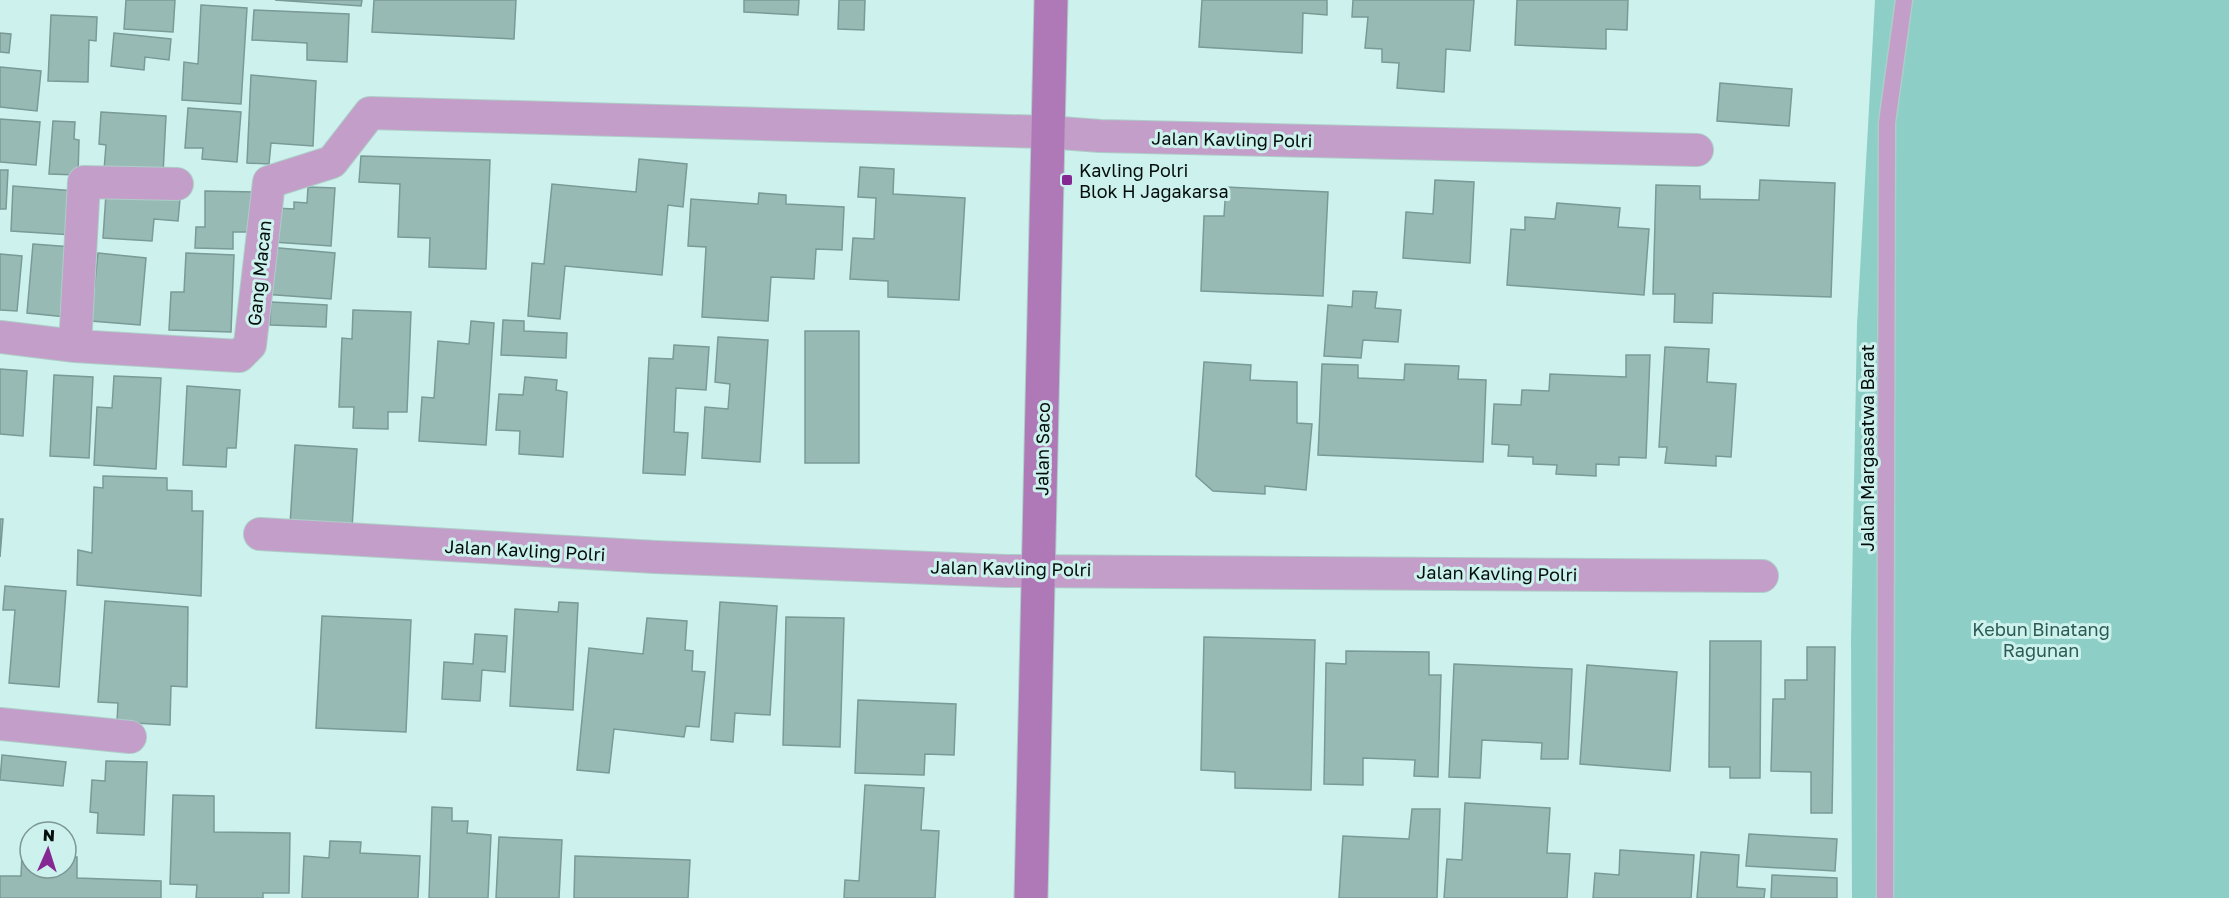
<svg xmlns="http://www.w3.org/2000/svg" width="2229" height="898" viewBox="0 0 2229 898" font-family="'Golos Text',sans-serif">
<style>
.green{fill:#8dcec6}
.building{fill:#98bab5;stroke:#799a96;stroke-width:1.5}
.lines{fill:none;stroke-linecap:round;stroke-linejoin:round}
.service-casing{stroke:#adcdc8;stroke-width:19}
.minor-casing{stroke:#adcdc8;stroke-width:34}
.secondary-casing{stroke:#adcdc8;stroke-width:35}
.service{stroke:#c39ec8;stroke-width:16}
.minor{stroke:#c39ec8;stroke-width:32}
.secondary{stroke:#af78b7;stroke-width:33}
.poi-dot{fill:#862893;stroke:#cdf1ec;stroke-width:2}
.labels{text-anchor:middle;dominant-baseline:central;stroke-width:6;stroke-linejoin:round;paint-order:stroke}
.street-label{font-size:18px;fill:#030e0d;stroke:#cdf1ec}
.poi-label{font-size:18px;fill:#030e0d;stroke:#cdf1ec;text-anchor:start}
.park-label{font-size:18px;fill:#2c5b56;stroke:#cdf1ec}
</style>
<rect width="100%" height="100%" fill="#cdf1ec"/>
<path class="green" d="M 1875,0 L 2229,0 L 2229,898 L 1852,898 L 1851,640 L 1857,325 Z"/>
<path class="building" d="M 126,0 L 175,0 L 173,32 L 124,29 Z
M 275,0 L 362,0 L 361,6 Z
M 374,0 L 516,0 L 514,39 L 372,32 Z
M 744,0 L 799,0 L 798,15 L 744,12 Z
M 839,0 L 865,0 L 864,30 L 838,29 Z
M 1202,0 L 1327,0 L 1327,15 L 1303,13 L 1302,53 L 1199,47 Z
M 1353,0 L 1474,0 L 1470,51 L 1446,49 L 1444,92 L 1397,88 L 1399,63 L 1382,62 L 1382,49 L 1365,48 L 1368,17 L 1352,17 Z
M 1517,0 L 1628,0 L 1627,30 L 1606,29 L 1606,49 L 1515,45 Z
M 201,5 L 247,8 L 241,104 L 182,100 L 184,62 L 198,64 Z
M 254,10 L 349,14 L 347,62 L 307,60 L 307,43 L 252,40 Z
M 51,15 L 97,17 L 96,41 L 89,40 L 88,82 L 48,81 Z
M 0,33 L 11,34 L 9,53 L 0,52 Z
M 114,33 L 171,39 L 169,60 L 145,57 L 144,70 L 111,66 Z
M 0,67 L 41,71 L 37,111 L 0,107 Z
M 251,75 L 316,81 L 313,146 L 271,143 L 269,164 L 247,163 Z
M 1720,83 L 1792,89 L 1789,126 L 1717,121 Z
M 188,108 L 241,112 L 237,162 L 202,159 L 203,148 L 185,148 Z
M 101,112 L 166,116 L 163,174 L 104,170 L 106,145 L 99,144 Z
M 0,119 L 40,122 L 36,165 L 0,162 Z
M 53,121 L 75,122 L 74,139 L 79,140 L 78,175 L 49,174 Z
M 361,156 L 490,160 L 486,269 L 429,267 L 430,238 L 398,237 L 400,184 L 359,182 Z
M 639,159 L 687,164 L 683,207 L 668,205 L 662,275 L 565,266 L 560,319 L 528,316 L 532,263 L 544,264 L 552,184 L 636,192 Z
M 860,167 L 894,169 L 893,194 L 965,198 L 959,300 L 888,297 L 888,281 L 850,279 L 853,238 L 874,239 L 876,198 L 858,197 Z
M 0,170 L 8,170 L 6,209 L 0,209 Z
M 1435,180 L 1474,182 L 1470,263 L 1403,258 L 1406,212 L 1433,214 Z
M 1760,180 L 1835,183 L 1831,297 L 1713,293 L 1712,323 L 1674,322 L 1675,294 L 1653,294 L 1656,185 L 1700,186 L 1700,199 L 1759,200 Z
M 13,186 L 75,191 L 73,235 L 11,231 Z
M 308,187 L 335,188 L 331,246 L 273,242 L 275,208 L 294,209 L 294,202 L 307,203 Z
M 1226,187 L 1328,192 L 1323,296 L 1201,291 L 1204,216 L 1224,216 Z
M 205,191 L 256,192 L 256,232 L 233,232 L 233,249 L 195,248 L 196,227 L 205,227 Z
M 759,193 L 786,195 L 786,204 L 844,207 L 842,250 L 816,249 L 814,279 L 771,277 L 768,321 L 702,317 L 706,247 L 688,246 L 691,199 L 758,204 Z
M 106,194 L 180,199 L 178,221 L 154,219 L 152,241 L 103,238 Z
M 1557,203 L 1620,208 L 1618,227 L 1649,229 L 1644,295 L 1507,285 L 1511,229 L 1525,230 L 1525,217 L 1555,219 Z
M 33,244 L 72,247 L 66,317 L 27,313 Z
M 268,247 L 335,253 L 331,299 L 263,294 Z
M 98,253 L 146,258 L 140,325 L 91,321 Z
M 186,253 L 234,255 L 231,332 L 169,330 L 171,292 L 184,292 Z
M 0,254 L 22,256 L 17,311 L 0,310 Z
M 1353,291 L 1377,292 L 1375,308 L 1401,310 L 1398,342 L 1363,340 L 1361,358 L 1324,356 L 1328,305 L 1352,307 Z
M 271,302 L 327,305 L 326,327 L 270,325 Z
M 353,310 L 411,312 L 407,412 L 388,412 L 388,429 L 353,428 L 354,407 L 339,407 L 342,338 L 352,339 Z
M 503,320 L 524,321 L 524,331 L 567,333 L 566,358 L 501,355 Z
M 471,321 L 494,323 L 486,445 L 419,441 L 422,397 L 434,398 L 438,341 L 469,344 Z
M 805,331 L 859,331 L 859,463 L 805,463 Z
M 718,337 L 768,340 L 760,462 L 702,458 L 705,407 L 728,409 L 730,384 L 715,382 Z
M 674,345 L 709,347 L 706,390 L 676,388 L 674,432 L 688,433 L 685,475 L 643,473 L 649,358 L 673,359 Z
M 1665,347 L 1709,349 L 1707,382 L 1736,384 L 1731,457 L 1716,456 L 1716,466 L 1665,463 L 1667,447 L 1659,447 Z
M 1626,355 L 1650,355 L 1646,458 L 1619,457 L 1619,465 L 1596,464 L 1596,476 L 1556,474 L 1557,465 L 1533,464 L 1533,457 L 1508,456 L 1509,445 L 1492,444 L 1494,404 L 1521,405 L 1522,390 L 1549,391 L 1550,374 L 1626,377 Z
M 1204,362 L 1251,365 L 1250,380 L 1297,382 L 1297,423 L 1312,424 L 1306,490 L 1265,486 L 1265,494 L 1213,491 L 1196,476 Z
M 1322,364 L 1358,365 L 1358,378 L 1404,380 L 1405,364 L 1459,366 L 1458,379 L 1486,380 L 1483,462 L 1318,455 Z
M 0,369 L 27,371 L 23,436 L 0,434 Z
M 54,375 L 93,377 L 89,458 L 50,456 Z
M 114,376 L 161,378 L 156,469 L 94,465 L 97,407 L 112,408 Z
M 525,377 L 557,380 L 556,390 L 567,392 L 563,457 L 519,454 L 520,431 L 496,430 L 499,394 L 523,395 Z
M 187,386 L 240,390 L 236,448 L 227,448 L 226,467 L 183,465 Z
M 295,445 L 357,449 L 352,528 L 290,525 Z
M 103,476 L 167,478 L 167,490 L 192,491 L 192,511 L 203,511 L 201,596 L 77,585 L 78,550 L 92,553 L 94,487 L 103,488 Z
M 0,519 L 3,519 L 0,557 Z
M 5,586 L 66,591 L 59,687 L 9,683 L 15,610 L 3,610 Z
M 105,601 L 188,607 L 187,687 L 171,686 L 170,725 L 117,722 L 118,703 L 98,702 Z
M 559,602 L 578,603 L 573,710 L 510,706 L 515,609 L 558,612 Z
M 720,602 L 777,606 L 770,715 L 735,713 L 733,742 L 711,740 Z
M 322,616 L 411,620 L 406,732 L 316,728 Z
M 786,617 L 844,618 L 840,747 L 783,745 Z
M 647,618 L 687,621 L 685,650 L 693,651 L 692,671 L 705,672 L 699,727 L 686,726 L 684,737 L 614,729 L 609,773 L 577,770 L 589,648 L 643,654 Z
M 475,634 L 507,636 L 505,672 L 482,670 L 480,701 L 442,699 L 444,662 L 473,664 Z
M 1204,637 L 1315,640 L 1311,790 L 1235,788 L 1235,772 L 1201,770 Z
M 1710,641 L 1761,641 L 1760,778 L 1730,778 L 1730,767 L 1709,767 Z
M 1807,647 L 1835,647 L 1832,813 L 1811,813 L 1811,772 L 1771,771 L 1773,699 L 1785,699 L 1785,680 L 1807,680 Z
M 1346,651 L 1429,652 L 1429,675 L 1441,675 L 1438,777 L 1414,776 L 1415,760 L 1363,758 L 1363,785 L 1324,784 L 1326,663 L 1346,664 Z
M 1454,664 L 1572,669 L 1568,759 L 1541,759 L 1542,743 L 1482,740 L 1480,778 L 1449,777 Z
M 1587,665 L 1677,672 L 1670,771 L 1580,764 Z
M 858,700 L 956,704 L 954,755 L 925,754 L 924,775 L 855,773 Z
M 2,755 L 66,762 L 63,786 L 0,780 Z
M 106,761 L 147,762 L 144,835 L 97,833 L 98,813 L 90,812 L 92,780 L 105,781 Z
M 865,785 L 924,788 L 921,830 L 939,831 L 935,898 L 844,898 L 845,880 L 859,881 Z
M 173,795 L 214,796 L 214,832 L 290,833 L 289,893 L 263,893 L 263,898 L 196,898 L 197,885 L 170,884 Z
M 1465,803 L 1550,808 L 1547,853 L 1570,854 L 1567,898 L 1444,898 L 1447,859 L 1462,860 Z
M 432,807 L 452,808 L 452,821 L 468,821 L 467,833 L 491,835 L 488,898 L 429,898 Z
M 1412,809 L 1440,809 L 1437,898 L 1339,898 L 1343,836 L 1409,839 Z
M 1749,834 L 1837,839 L 1835,871 L 1746,866 Z
M 499,837 L 562,840 L 559,898 L 496,898 Z
M 330,841 L 361,842 L 360,853 L 420,856 L 418,898 L 302,898 L 304,856 L 329,858 Z
M 1620,850 L 1694,855 L 1691,898 L 1593,898 L 1595,873 L 1619,875 Z
M 1701,852 L 1739,855 L 1737,887 L 1765,889 L 1764,898 L 1697,898 Z
M 22,855 L 30,856 L 30,868 L 66,868 L 66,857 L 77,857 L 77,878 L 161,881 L 161,898 L 0,898 L 0,876 L 21,876 Z
M 575,856 L 690,860 L 688,898 L 574,898 Z
M 1772,875 L 1837,878 L 1837,898 L 1771,898 Z"/>
<g class="lines">
<defs>
<path id="service" d="M 1885,898 L 1887,123 L 1904,0"/>
<path id="minor" d="M 0,337 L 75,346 L 239,356 L 250,345 L 269,182 L 332,162 L 370,113 L 1047,132 L 1100,136 L 1697,150
M 75,346 L 84,182 L 177,184
M 260,534 L 655,557 L 1006,571 L 1762,576
M 0,724 L 130,737"/>
<path id="secondary" d="M 1031,898 L 1051,0"/>
</defs>
<use href="#service" class="service-casing"/>
<use href="#minor" class="minor-casing"/>
<use href="#secondary" class="secondary-casing"/>
<use href="#service" class="service"/>
<use href="#minor" class="minor"/>
<use href="#secondary" class="secondary"/>
</g>
<rect class="poi-dot" x="1061" y="174" width="12" height="12" rx="3"/>
<g class="labels">
<g class="street-label">
<text transform="translate(1232 139) rotate(1)">Jalan Kavling Polri</text>
<text transform="translate(259 273) rotate(-84)">Gang Macan</text>
<text transform="translate(1867 448) rotate(-90)">Jalan Margasatwa Barat</text>
<text transform="translate(1042 449) rotate(-89)">Jalan Saco</text>
<text transform="translate(525 550) rotate(3)">Jalan Kavling Polri</text>
<text transform="translate(1011 568) rotate(1)">Jalan Kavling Polri</text>
<text transform="translate(1497 573) rotate(1)">Jalan Kavling Polri</text>
</g>
<g class="poi-label">
<text x="1079" y="170">Kavling Polri<tspan x="1079" dy="21">Blok H Jagakarsa</tspan></text>
</g>
<g class="park-label">
<text x="2041" y="629">Kebun Binatang<tspan x="2041" dy="21">Ragunan</tspan></text>
</g>
</g>
<g transform="translate(48 850) rotate(3)"><circle r="28" fill="#cdf1ec" stroke="#7c9693" stroke-width="1.5"/>
<path d="M0-4.5L10 22L0 15L-10 22Z" fill="#862893"/>
<text y="-9" font-size="16" font-weight="bold" text-anchor="middle" fill="#030e0d">N</text>
</g>
</svg>
